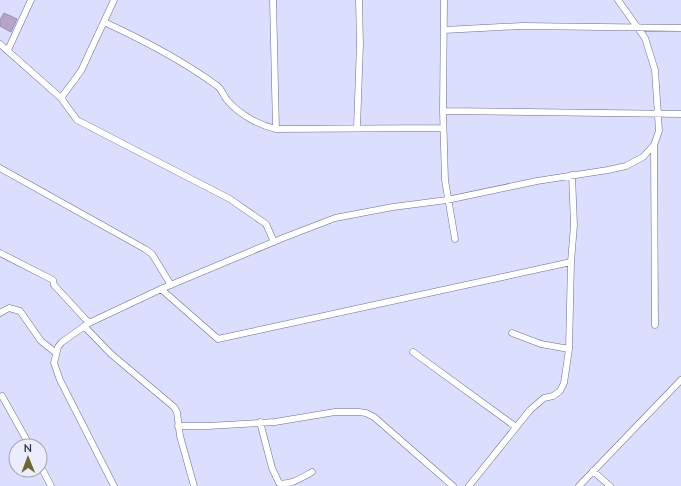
<svg xmlns="http://www.w3.org/2000/svg" width="681" height="486" viewBox="0 0 681 486" font-family="Mulish,sans-serif">
<style>
.building{fill:#b4a6ca;stroke:#9b8eb1}
.lines{fill:none;stroke-linecap:round;stroke-linejoin:round}
.street-casing{stroke:#6b6d90;stroke-width:7}
.street{stroke:#fff;stroke-width:6}
</style>
<rect width="100%" height="100%" fill="#dbdefd"/>
<path class="building" d="M 4,13 L 17,19 L 11,32 L 0,26 L 0,20 Z"/>
<g class="lines">
<defs>
<path id="street" d="M 114,0 L 81,71 L 61,98 L 77,120 L 230,199 L 266,224 L 274,242
M 273,0 L 276,129 L 443,128
M 444,0 L 443,111 L 445,180 L 455,239
M 104,22 C 141,39 183,61 216,85 C 222,89 223,95 227,100 C 239,114 258,125 276,129
M 444,30 L 522,26 L 681,28
M 0,44 L 61,98
M 8,50 L 31,0
M 443,111 L 681,114
M 357,128 L 360,44 L 359,0
M 654,145 L 655,325
M 0,168 L 145,249 L 152,254 L 171,285
M 0,253 L 53,280 L 54,285 L 89,323
M 161,289 L 218,339 L 571,262
M 0,313 L 9,308 L 20,311 L 41,341 L 56,353
M 84,326 L 111,354 L 174,407 L 177,412 L 180,436 L 194,486
M 512,333 L 541,344 L 569,349
M 413,352 L 516,427
M 2,396 L 30,446
M 260,422 L 272,468 L 279,483 C 289,486 303,477 312,472
M 178,426 L 208,426 L 275,422 L 335,412 L 359,412 L 366,413 L 374,417 L 453,486
M 40,465 L 51,486
M 593,471 L 610,486
M 114,486 L 60,380 L 54,363 L 58,347 L 62,342 L 89,323 L 161,289 L 283,238 L 335,218 L 393,207 L 447,200 L 537,181 L 608,170 L 626,166 L 643,157 L 654,145 L 659,131 L 655,70 L 645,38 L 618,0
M 469,486 L 530,410 L 544,398 L 553,396 L 560,391 L 564,383 L 569,349 L 571,262 L 574,225 L 572,175
M 579,486 L 681,380"/>
</defs>
<use href="#street" class="street-casing"/>
<use href="#street" class="street"/>
</g>
<g transform="translate(28 458) rotate(359)"><circle r="19" fill="#ebecfc" stroke="#a3a4b3"/>
<path d="M0-3L7 15L0 10L-7 15Z" fill="#6d6633"/>
<text y="-6" font-size="11" font-weight="bold" text-anchor="middle" fill="#363746">N</text>
</g>
</svg>
